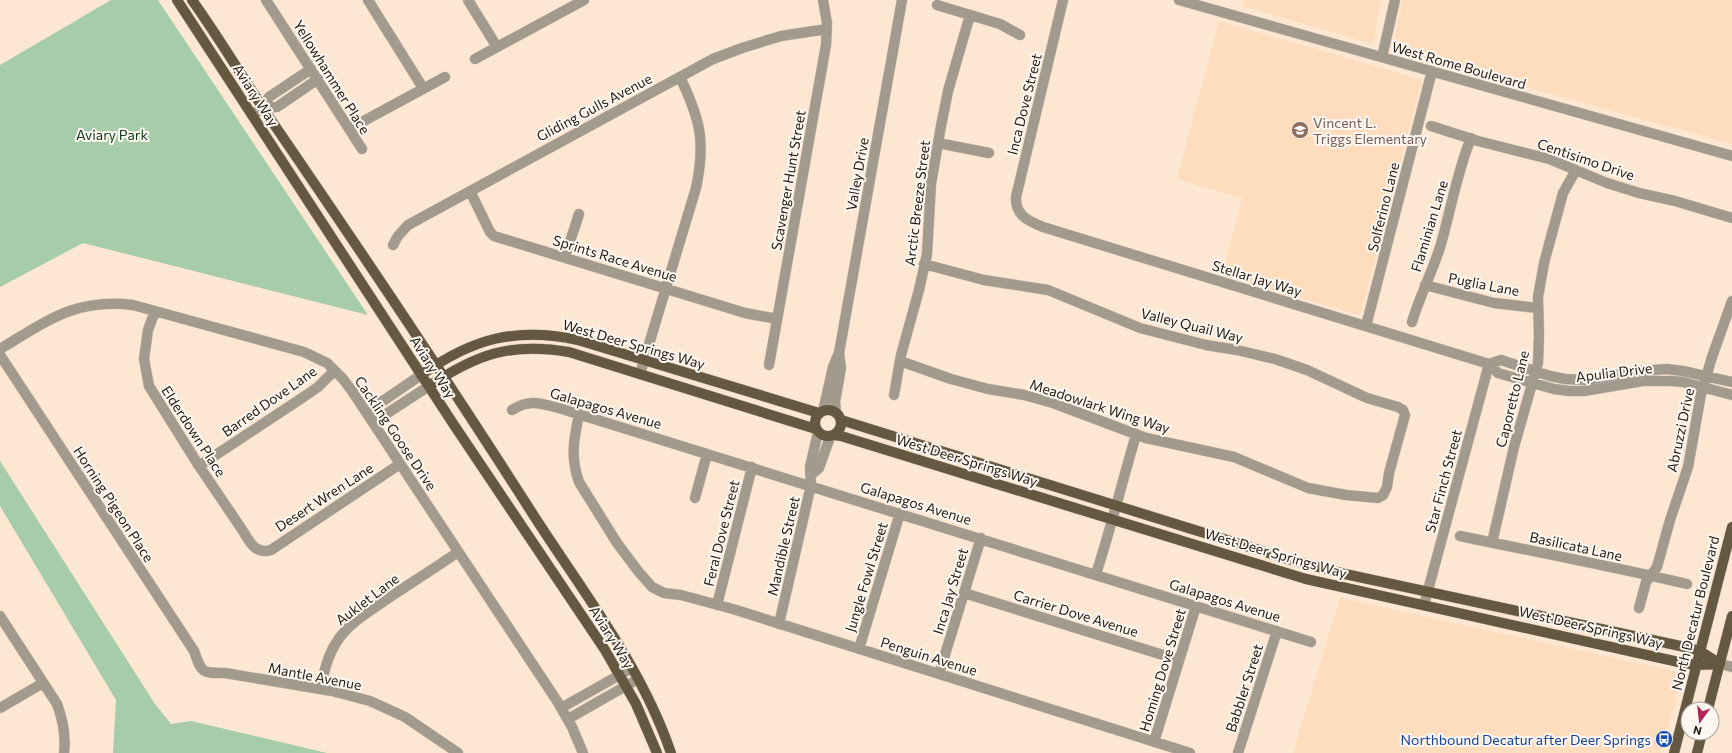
<svg xmlns="http://www.w3.org/2000/svg" width="1732" height="753" viewBox="0 0 1732 753" font-family="Commissioner,sans-serif">
<style>
.built{fill:#fdddbd}
.green{fill:#a6ccaa}
.lines{fill:none;stroke-linecap:round;stroke-linejoin:round}
.minor-casing{stroke:#d6c3b0;stroke-width:11}
.major-casing{stroke:#d6c3b0;stroke-width:11}
.minor{stroke:#a19a8d;stroke-width:10}
.major{stroke:#645841;stroke-width:10}
.labels{text-anchor:middle;dominant-baseline:central;stroke-width:4;stroke-linejoin:round;paint-order:stroke}
.street-label{font-size:14px;fill:#292016;stroke:#fdf7f2}
.education-label{font-size:14px;fill:#785e54;stroke:#fdf7f2;text-anchor:start}
.park-label{font-size:14px;fill:#0c3b18;stroke:#fdf7f2}
.transit-label{font-size:14px;fill:#164399;stroke:#fdf7f2;text-anchor:end}
</style>
<rect width="100%" height="100%" fill="#fce7d2"/>
<path class="built" d="M 1244,0 L 1381,0 L 1373,44 L 1243,6 Z
M 1403,0 L 1732,0 L 1732,144 L 1392,50 Z
M 1219,21 L 1422,80 L 1360,315 L 1222,275 L 1242,198 L 1177,179 Z
M 1340,598 L 1683,673 L 1661,753 L 1293,753 Z"/>
<path class="green" d="M 111,0 L 158,0 L 368,315 L 83,243 L 0,287 L 0,65 Z
M 0,461 L 155,704 L 171,724 L 191,721 L 327,753 L 113,753 L 116,700 L 0,506 Z"/>
<g class="lines">
<defs>
<path id="minor" d="M 266,0 L 362,149
M 368,0 L 423,88
M 468,0 L 497,47
M 1063,0 L 1016,197 C 1015,215 1028,221 1043,227 L 1489,364 L 1498,373 L 1554,389 L 1569,391 L 1584,391 L 1643,381 L 1671,381 L 1683,382 L 1732,395
M 1179,0 L 1732,156
M 937,5 L 1000,24 L 1020,35
M 1382,57 L 1395,0
M 475,59 L 584,0
M 264,108 L 269,97 L 311,69
M 252,115 L 264,108 L 277,107 L 318,79
M 1431,126 L 1478,141 L 1549,159 L 1607,183 L 1639,193 L 1675,201 L 1732,218
M 349,129 L 445,77
M 938,143 L 989,153
M 470,191 L 490,232 L 494,236 L 745,313 L 777,319
M 393,245 L 398,236 L 408,225 L 713,59 L 742,48 L 781,36 L 827,29
M 565,257 L 579,214
M 1425,285 L 1494,303 L 1538,308
M 155,311 L 148,330 L 144,359 L 149,386 L 199,466 L 241,528 C 249,540 254,555 271,550 L 400,464
M 1412,322 C 1420,295 1433,271 1441,244 C 1451,209 1457,172 1471,138
M 1366,326 L 1432,71
M 0,349 C 47,321 75,298 133,305 L 304,352 L 327,363 L 343,379 L 352,391 L 557,701 L 572,727 L 583,753
M 0,355 L 194,651 C 202,673 201,673 225,673 L 332,691 L 370,701 L 405,717 L 458,753
M 900,361 L 951,379 L 988,389 L 1024,395 L 1053,403 L 1146,438 L 1234,457 L 1308,488 L 1346,495 L 1378,498 L 1383,495 L 1387,487 L 1389,473 L 1405,415 L 1403,410 L 1398,407 L 1367,398 L 1307,370 L 1275,359 L 1237,350 L 1206,345 L 1140,328 L 1048,290 L 984,280 L 924,264
M 1489,364 L 1501,360 L 1550,376 L 1565,379 L 1587,380 L 1639,371 L 1667,369 L 1683,371 L 1732,382
M 769,365 L 826,45 L 827,23 L 823,0
M 640,374 L 696,188 C 706,141 700,119 680,77
M 421,375 L 374,407 L 370,417 L 380,418 L 429,386
M 894,395 L 901,355 L 919,290 L 927,254 L 931,184 L 941,126 L 948,91 L 970,15
M 512,410 C 531,398 542,404 562,409 L 1311,642
M 823,411 L 833,367 L 839,353 L 902,0
M 836,413 L 835,402 L 841,368 L 839,353
M 579,414 C 574,439 570,457 579,482 L 617,543 L 638,571 L 652,587 L 664,593 L 681,595 L 733,609 L 1190,753
M 199,466 L 302,398 L 318,387 L 334,371
M 811,475 L 819,468 L 830,437
M 695,498 L 707,454
M 1460,536 C 1536,552 1612,566 1687,584
M 1492,543 L 1514,447 L 1538,363 L 1539,336 L 1538,297 L 1544,263 L 1563,193 L 1576,170
M 1096,574 C 1111,528 1122,482 1136,435
M 964,593 L 1179,660
M 717,605 L 752,467
M 1424,605 L 1489,364
M 1639,608 L 1646,582 L 1657,567 L 1670,520 L 1688,467 L 1701,394 L 1712,357 L 1732,301
M 0,616 L 57,704 C 63,720 66,736 64,753
M 779,624 L 811,485 L 810,467 L 818,432
M 859,649 L 900,513
M 1720,664 L 1732,667
M 939,674 L 981,538
M 320,689 C 324,673 327,657 336,643 C 348,623 369,612 387,599 C 411,583 435,568 458,552
M 0,708 L 43,683
M 561,708 L 632,668
M 568,719 L 638,679
M 1154,742 L 1196,606
M 1238,753 L 1277,631"/>
<path id="major" d="M 177,0 L 454,425 L 605,650 L 636,704 L 657,753
M 192,0 C 220,39 244,80 271,120 C 358,247 444,375 527,505 C 578,586 640,662 671,753
M 421,375 C 473,338 515,327 578,340 L 819,413
M 429,386 C 477,354 511,342 569,352 L 816,429
M815 423a13 13 0 1 1 26 0a13 13 0 1 1-26 0Z
M 841,420 L 1288,559 L 1345,574 L 1685,647 L 1700,651 L 1720,664
M 834,435 L 841,436 L 1306,579 L 1683,663 L 1696,665 L 1720,664
M 1708,709 L 1732,616
M 1674,753 L 1732,527
M 1697,753 L 1702,733"/>
</defs>
<use href="#minor" class="minor-casing"/>
<use href="#major" class="major-casing"/>
<use href="#minor" class="minor"/>
<use href="#major" class="major"/>
</g>
<defs>
<symbol id="school-disc" viewBox="-11 -11 22 22"><circle r="9.5" fill="#8d6e63" stroke="#fdf7f2"/><path d="M0-5L7-2L0 1L-7-2ZM-4 1L0 2.5L4 1V4Q0 6-4 4Z" fill="#fff"/></symbol>
<symbol id="bus-disc" viewBox="-11 -11 22 22"><circle r="9.5" fill="#1a4fb4" stroke="#fdf7f2"/><path d="M-5-6H5V4H4V6H2V4H-2V6H-4V4H-5ZM-3.5-4V0h7V-4ZM-3.5 1.2v1.5H-2V1.2ZM2 1.2v1.5H3.5V1.2Z" fill="#fff"/></symbol>
</defs>
<g fill-rule="evenodd">
<use href="#school-disc" x="1290" y="120" width="20" height="20"/>
<use href="#bus-disc" x="1654" y="729" width="20" height="20"/>
</g>
<g class="labels">
<g class="street-label">
<text transform="translate(1459 65) rotate(16)">West Rome Boulevard</text>
<text transform="translate(332 77) rotate(58)">Yellowhammer Place</text>
<text transform="translate(256 95) rotate(57)">Aviary Way</text>
<text transform="translate(1024 104) rotate(-76)">Inca Dove Street</text>
<text transform="translate(594 107) rotate(-28)">Gliding Gulls Avenue</text>
<text transform="translate(1586 159) rotate(19)">Centisimo Drive</text>
<text transform="translate(857 174) rotate(-80)">Valley Drive</text>
<text transform="translate(788 180) rotate(-80)">Scavenger Hunt Street</text>
<text transform="translate(917 203) rotate(-83)">Arctic Breeze Street</text>
<text transform="translate(1383 207) rotate(-76)">Solferino Lane</text>
<text transform="translate(1429 226) rotate(-73)">Flaminian Lane</text>
<text transform="translate(615 258) rotate(17)">Sprints Race Avenue</text>
<text transform="translate(1257 278) rotate(17)">Stellar Jay Way</text>
<text transform="translate(1484 284) rotate(11)">Puglia Lane</text>
<text transform="translate(1192 325) rotate(14)">Valley Quail Way</text>
<text transform="translate(634 344) rotate(16)">West Deer Springs Way</text>
<text transform="translate(433 367) rotate(57)">Aviary Way</text>
<text transform="translate(1614 372) rotate(-7)">Apulia Drive</text>
<text transform="translate(1512 399) rotate(-76)">Caporetto Lane</text>
<text transform="translate(269 401) rotate(-35)">Barred Dove Lane</text>
<text transform="translate(1100 406) rotate(18)">Meadowlark Wing Way</text>
<text transform="translate(606 408) rotate(16)">Galapagos Avenue</text>
<text transform="translate(1680 430) rotate(-78)">Abruzzi Drive</text>
<text transform="translate(194 431) rotate(57)">Elderdown Place</text>
<text transform="translate(396 433) rotate(56)">Cackling Goose Drive</text>
<text transform="translate(967 460) rotate(17)">West Deer Springs Way</text>
<text transform="translate(1443 481) rotate(-75)">Star Finch Street</text>
<text transform="translate(324 497) rotate(-33)">Desert Wren Lane</text>
<text transform="translate(916 503) rotate(17)">Galapagos Avenue</text>
<text transform="translate(114 504) rotate(57)">Horning Pigeon Place</text>
<text transform="translate(721 533) rotate(-76)">Feral Dove Street</text>
<text transform="translate(783 546) rotate(-77)">Mandible Street</text>
<text transform="translate(1576 546) rotate(12)">Basilicata Lane</text>
<text transform="translate(1276 553) rotate(16)">West Deer Springs Way</text>
<text transform="translate(866 577) rotate(-73)">Jungle Fowl Street</text>
<text transform="translate(950 591) rotate(-73)">Inca Jay Street</text>
<text transform="translate(367 599) rotate(-37)">Auklet Lane</text>
<text transform="translate(1225 600) rotate(17)">Galapagos Avenue</text>
<text transform="translate(1076 613) rotate(17)">Carrier Dove Avenue</text>
<text transform="translate(1695 613) rotate(-76)">North Decatur Boulevard</text>
<text transform="translate(1591 627) rotate(13)">West Deer Springs Way</text>
<text transform="translate(612 637) rotate(58)">Aviary Way</text>
<text transform="translate(929 656) rotate(17)">Penguin Avenue</text>
<text transform="translate(1162 670) rotate(-73)">Homing Dove Street</text>
<text transform="translate(315 676) rotate(11)">Mantle Avenue</text>
<text transform="translate(1244 688) rotate(-72)">Babbler Street</text>
</g>
<g class="education-label">
<text x="1313" y="122">Vincent L.<tspan x="1313" dy="16">Triggs Elementary</tspan></text>
</g>
<g class="park-label">
<text x="112" y="134">Aviary Park</text>
</g>
<g class="transit-label">
<text x="1651" y="739">Northbound Decatur after Deer Springs</text>
</g>
</g>
<g transform="translate(1700 721) rotate(195)"><circle r="19" fill="#fdf7f2" stroke="#a8a19a"/>
<path d="M0-3L7 15L0 10L-7 15Z" fill="#b4265b"/>
<text y="-6" font-size="11" font-weight="bold" text-anchor="middle" fill="#292016">N</text>
</g>
</svg>
